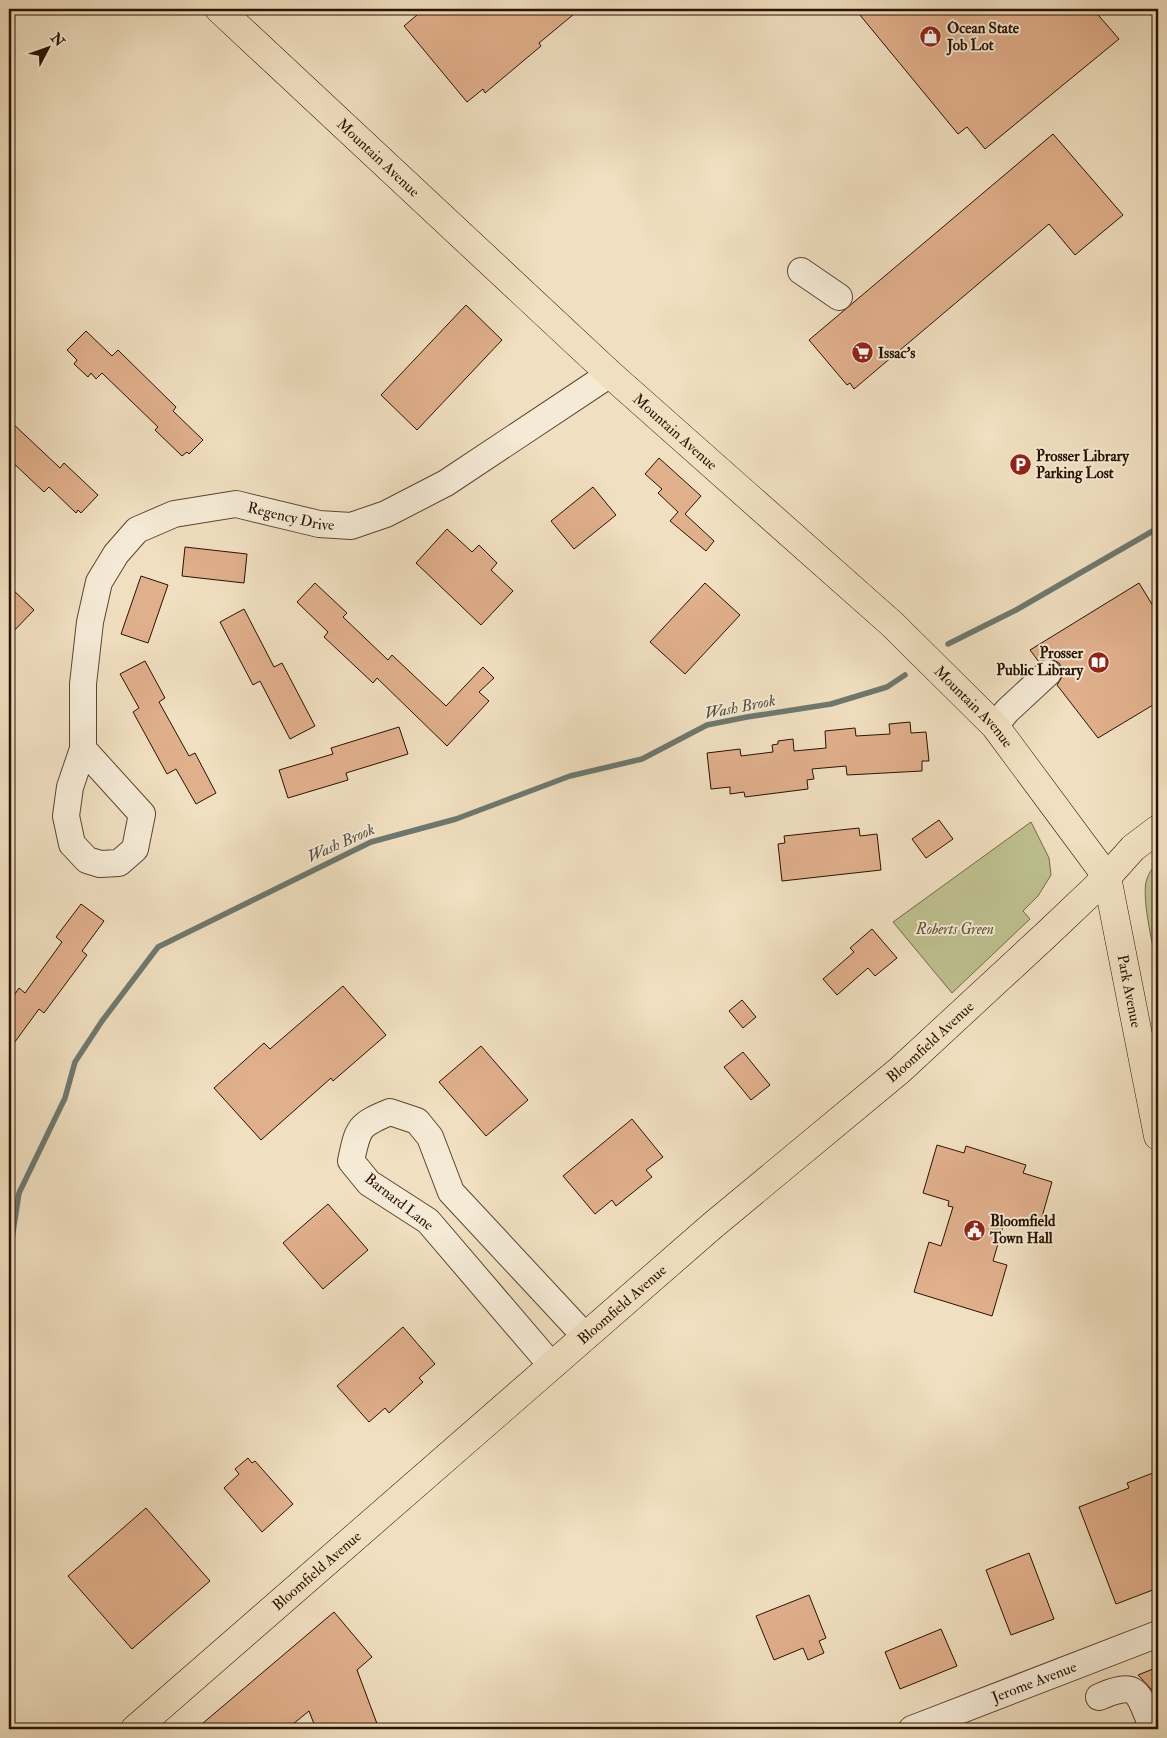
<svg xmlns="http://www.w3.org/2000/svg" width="1167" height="1738" viewBox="0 0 1167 1738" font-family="'IM FELL Double Pica',serif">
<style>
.green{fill:#bec08f;stroke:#746948}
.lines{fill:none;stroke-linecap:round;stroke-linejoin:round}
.stream{stroke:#6e786e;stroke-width:5.5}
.building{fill:#e0af8c;stroke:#2a1200}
.minor-casing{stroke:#5c4530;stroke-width:28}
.major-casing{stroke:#2a1200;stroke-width:29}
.minor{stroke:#f5ead6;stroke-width:26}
.major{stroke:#f0dfc0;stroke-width:28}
.labels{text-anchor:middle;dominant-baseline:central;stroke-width:4;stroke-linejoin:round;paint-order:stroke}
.poi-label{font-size:15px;font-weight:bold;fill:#2a1200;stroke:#f5ead6;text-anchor:start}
.street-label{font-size:15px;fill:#2a1200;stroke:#f5ead6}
.park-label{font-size:15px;font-style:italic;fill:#5e4f32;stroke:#f5ead6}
.water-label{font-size:16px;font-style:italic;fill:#524e40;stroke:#f5ead6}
</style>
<rect width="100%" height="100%" fill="#f0dfc0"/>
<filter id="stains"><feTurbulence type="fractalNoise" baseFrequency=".004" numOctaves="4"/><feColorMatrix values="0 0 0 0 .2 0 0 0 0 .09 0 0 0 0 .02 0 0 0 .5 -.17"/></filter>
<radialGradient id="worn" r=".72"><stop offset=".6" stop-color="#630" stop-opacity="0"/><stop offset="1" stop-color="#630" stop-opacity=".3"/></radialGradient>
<path class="green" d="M 1031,822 L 1049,858 L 1051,875 L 1038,896 L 1023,911 L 1030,919 L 952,993 L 893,922 Z
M 1158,863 L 1158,972 C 1154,950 1142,902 1146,882 C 1148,874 1152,868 1158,863 Z"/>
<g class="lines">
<path class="stream" d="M 948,644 L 1016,610 L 1158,528
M 9,1258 L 19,1193 L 65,1098 L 75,1062 L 102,1021 L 158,947 L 371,842 L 456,819 L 570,776 L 642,759 L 707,725 L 747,717 L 831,704 L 887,687 L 905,675"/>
</g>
<path class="building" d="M 424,9 L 580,9 L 539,43 L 541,46 L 485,93 L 483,89 L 467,102 L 404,26 Z
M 855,9 L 1093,9 L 1119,39 L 985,149 L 967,127 L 958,134 Z
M 1053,134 L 1123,215 L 1075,255 L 1049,224 L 854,389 L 850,383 L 847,385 L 809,340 Z
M 466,305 L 502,340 L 417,430 L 381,395 Z
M 86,331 L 112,356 L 118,350 L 176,407 L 173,411 L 203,440 L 189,454 L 187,452 L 182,456 L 155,430 L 158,427 L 102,373 L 96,379 L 91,373 L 88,377 L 74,364 L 77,360 L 67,350 Z
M 9,420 L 60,468 L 64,463 L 98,495 L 81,513 L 78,510 L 76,513 L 49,487 L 44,492 L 9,459 Z
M 659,458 L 701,496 L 685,514 L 714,541 L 706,551 L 670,521 L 678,512 L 658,493 L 662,489 L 645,474 Z
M 593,487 L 616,515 L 574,549 L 551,521 Z
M 447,529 L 472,552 L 479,545 L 497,563 L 491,570 L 513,591 L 481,625 L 416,563 Z
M 185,547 L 247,554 L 244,583 L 182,576 Z
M 141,576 L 168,585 L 148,643 L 121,634 Z
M 315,583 L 347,613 L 343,617 L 388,660 L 392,655 L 446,706 L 483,667 L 494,678 L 479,692 L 489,701 L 447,746 L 377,678 L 373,683 L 324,637 L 328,632 L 297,602 Z
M 705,583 L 740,615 L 685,674 L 650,642 Z
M 1139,583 L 1158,614 L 1158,702 L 1098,738 L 1057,685 L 1062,677 L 1063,670 L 1059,663 L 1052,659 L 1039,662 L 1030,650 Z
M 9,586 L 34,610 L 9,636 Z
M 244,609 L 274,667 L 282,663 L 315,726 L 290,739 L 260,681 L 253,685 L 220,622 Z
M 145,661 L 165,698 L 159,702 L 189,756 L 195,753 L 216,793 L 196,804 L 176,769 L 167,774 L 133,712 L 139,708 L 120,674 Z
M 910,722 L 911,733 L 926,732 L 929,761 L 922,761 L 922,771 L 847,775 L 846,766 L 812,769 L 814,779 L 807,780 L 808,789 L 745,797 L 744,792 L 730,794 L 730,787 L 711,789 L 707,753 L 740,749 L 741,756 L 773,752 L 772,745 L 778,744 L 778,741 L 793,739 L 794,751 L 826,748 L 825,731 L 855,728 L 856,736 L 890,734 L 889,724 Z
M 399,727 L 408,754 L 346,773 L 348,780 L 288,798 L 279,770 L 333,754 L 331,748 Z
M 939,820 L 953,839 L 926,858 L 912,839 Z
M 859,828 L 860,836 L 877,834 L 881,870 L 782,881 L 778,844 L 785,843 L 784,836 Z
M 81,904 L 104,921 L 82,951 L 87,955 L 44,1013 L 39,1009 L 9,1050 L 9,1003 L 19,988 L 25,993 L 62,942 L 56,937 Z
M 872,929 L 897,958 L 875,976 L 868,968 L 837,995 L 823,979 L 854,952 L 850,948 Z
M 343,986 L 386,1035 L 333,1081 L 331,1078 L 261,1140 L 214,1088 L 264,1043 L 270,1049 Z
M 742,1000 L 756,1017 L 743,1028 L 729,1011 Z
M 481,1046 L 528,1100 L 486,1136 L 439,1082 Z
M 743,1052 L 770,1085 L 751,1100 L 724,1067 Z
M 632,1119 L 663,1157 L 646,1170 L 652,1177 L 616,1206 L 612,1200 L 595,1214 L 563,1176 Z
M 937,1145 L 964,1153 L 966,1146 L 1026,1165 L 1023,1173 L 1052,1182 L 1039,1227 L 1010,1218 L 1008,1224 L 1004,1223 L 993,1261 L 1007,1265 L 992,1316 L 914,1292 L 929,1242 L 941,1246 L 953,1207 L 948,1206 L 949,1201 L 923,1193 Z
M 328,1204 L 368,1250 L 323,1289 L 283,1243 Z
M 403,1327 L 435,1364 L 419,1378 L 423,1382 L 389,1413 L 385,1408 L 369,1422 L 337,1386 Z
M 248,1458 L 252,1463 L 255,1461 L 293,1504 L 262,1532 L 224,1488 L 239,1474 L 235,1469 Z
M 1158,1471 L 1158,1588 L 1116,1604 L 1079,1507 L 1129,1488 L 1127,1483 Z
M 146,1508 L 210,1581 L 132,1649 L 68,1576 Z
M 1029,1553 L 1054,1619 L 1011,1635 L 986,1570 Z
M 809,1595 L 826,1638 L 819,1641 L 824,1653 L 808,1660 L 803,1648 L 774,1660 L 756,1616 Z
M 334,1612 L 372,1657 L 357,1670 L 379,1729 L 316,1729 L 309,1711 L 287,1729 L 196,1729 Z
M 941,1629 L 957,1666 L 900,1689 L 885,1652 Z
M 1158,1667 L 1158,1702 L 1152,1690 L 1138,1675 Z"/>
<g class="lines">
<defs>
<g id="minor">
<path d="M 801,271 L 839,297"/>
<path d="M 995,726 L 1007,711 L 1048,673"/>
<path id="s1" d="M 83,749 L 142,814 L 135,849 L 119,863 L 100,864 L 87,860 L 72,844 L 66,816 L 70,787 L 83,749 L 83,684 L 90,622 L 99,582 L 116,554 L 137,530 L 174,514 L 236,504 L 319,524 L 351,526 L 386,514 L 446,483 L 610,374"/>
<path d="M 552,1366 L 428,1221 L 369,1183 L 351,1161 C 358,1128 358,1125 390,1112 L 417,1121 L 430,1137 L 451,1192 L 585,1336"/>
<path d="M 1099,1697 C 1140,1679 1138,1694 1153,1729"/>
<path id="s2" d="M 912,1729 L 1158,1634"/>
</g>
<g id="major">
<path id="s3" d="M 219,9 L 610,374 L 892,624 L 995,726 L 1107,877 L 1158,1136"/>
<path id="s4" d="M 135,1729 L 712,1226 L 900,1070 L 1048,933 L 1107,877 L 1133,848 L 1158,829"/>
</g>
</defs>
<use href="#minor" class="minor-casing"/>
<use href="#major" class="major-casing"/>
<use href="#minor" class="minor"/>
<use href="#major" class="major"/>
</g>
<defs>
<symbol id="shop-disc" viewBox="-11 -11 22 22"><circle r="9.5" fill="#8f2418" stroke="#f5ead6"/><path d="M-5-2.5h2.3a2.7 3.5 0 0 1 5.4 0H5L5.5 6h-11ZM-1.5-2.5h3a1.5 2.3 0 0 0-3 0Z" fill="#fff"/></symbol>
<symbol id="supermarket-disc" viewBox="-11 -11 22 22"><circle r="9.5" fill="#8f2418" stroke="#f5ead6"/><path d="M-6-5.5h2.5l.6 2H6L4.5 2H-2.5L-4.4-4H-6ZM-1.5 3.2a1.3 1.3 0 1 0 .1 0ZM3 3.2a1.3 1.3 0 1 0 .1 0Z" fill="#fff"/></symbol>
<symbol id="parking-disc" viewBox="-11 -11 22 22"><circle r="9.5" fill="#8f2418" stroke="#f5ead6"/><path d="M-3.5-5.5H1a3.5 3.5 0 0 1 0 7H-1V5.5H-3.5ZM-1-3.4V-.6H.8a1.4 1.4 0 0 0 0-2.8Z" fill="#fff"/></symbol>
<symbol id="library-disc" viewBox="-11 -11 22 22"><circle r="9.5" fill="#8f2418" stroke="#f5ead6"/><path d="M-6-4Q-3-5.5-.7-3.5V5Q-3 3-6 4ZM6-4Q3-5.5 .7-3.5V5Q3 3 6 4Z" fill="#fff"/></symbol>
<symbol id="civic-disc" viewBox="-11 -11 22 22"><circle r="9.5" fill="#8f2418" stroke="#f5ead6"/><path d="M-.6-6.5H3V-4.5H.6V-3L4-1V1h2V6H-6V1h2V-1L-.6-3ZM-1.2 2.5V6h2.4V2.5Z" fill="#fff"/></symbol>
</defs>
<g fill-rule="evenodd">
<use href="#shop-disc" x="918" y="24" width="25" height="25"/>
<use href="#supermarket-disc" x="850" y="340" width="25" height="25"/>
<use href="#parking-disc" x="1008" y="452" width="25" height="25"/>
<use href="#library-disc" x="1086" y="650" width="25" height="25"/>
<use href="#civic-disc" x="962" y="1218" width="25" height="25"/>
</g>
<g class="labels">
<g class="poi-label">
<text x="947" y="28">Ocean State<tspan x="947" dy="17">Job Lot</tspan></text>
<text x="878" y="353">Issac's</text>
<text x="1036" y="456">Prosser Library<tspan x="1036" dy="17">Parking Lost</tspan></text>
<text x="1083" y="653" text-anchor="end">Prosser<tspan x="1083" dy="17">Public Library</tspan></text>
<text x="990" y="1221">Bloomfield<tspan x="990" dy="17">Town Hall</tspan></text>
</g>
<g class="street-label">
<text stroke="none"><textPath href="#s3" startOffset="218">Mountain Avenue</textPath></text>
<text stroke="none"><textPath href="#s3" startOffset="622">Mountain Avenue</textPath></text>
<text stroke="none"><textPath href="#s1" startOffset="690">Regency Drive</textPath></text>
<text stroke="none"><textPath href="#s3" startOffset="1028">Mountain Avenue</textPath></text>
<text stroke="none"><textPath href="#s3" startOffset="1361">Park Avenue</textPath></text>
<text stroke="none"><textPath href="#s4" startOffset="1051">Bloomfield Avenue</textPath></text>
<text transform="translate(399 1202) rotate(38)">Barnard Lane</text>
<text stroke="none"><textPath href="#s4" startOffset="646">Bloomfield Avenue</textPath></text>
<text stroke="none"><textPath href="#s4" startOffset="241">Bloomfield Avenue</textPath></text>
<text stroke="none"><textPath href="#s2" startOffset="131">Jerome Avenue</textPath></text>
</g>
<g class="park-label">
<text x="955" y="929">Roberts Green</text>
</g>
<g class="water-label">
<text transform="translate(740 707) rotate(-11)">Wash Brook</text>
<text transform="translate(341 843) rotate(-24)">Wash Brook</text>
</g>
</g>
<rect width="1167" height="1738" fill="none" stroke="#f0dfc0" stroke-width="30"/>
<rect x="10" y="10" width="1147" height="1718" fill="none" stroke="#2a1200" stroke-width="2.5"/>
<rect x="15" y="15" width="1137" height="1708" fill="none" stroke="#2a1200"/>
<g transform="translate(48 48) rotate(49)" stroke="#f5ead6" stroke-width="4" paint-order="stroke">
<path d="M0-4L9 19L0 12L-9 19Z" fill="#2a1200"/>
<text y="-8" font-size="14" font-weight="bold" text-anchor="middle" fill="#2a1200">N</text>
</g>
<rect width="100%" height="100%" filter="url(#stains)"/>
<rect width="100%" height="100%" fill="url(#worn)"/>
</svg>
